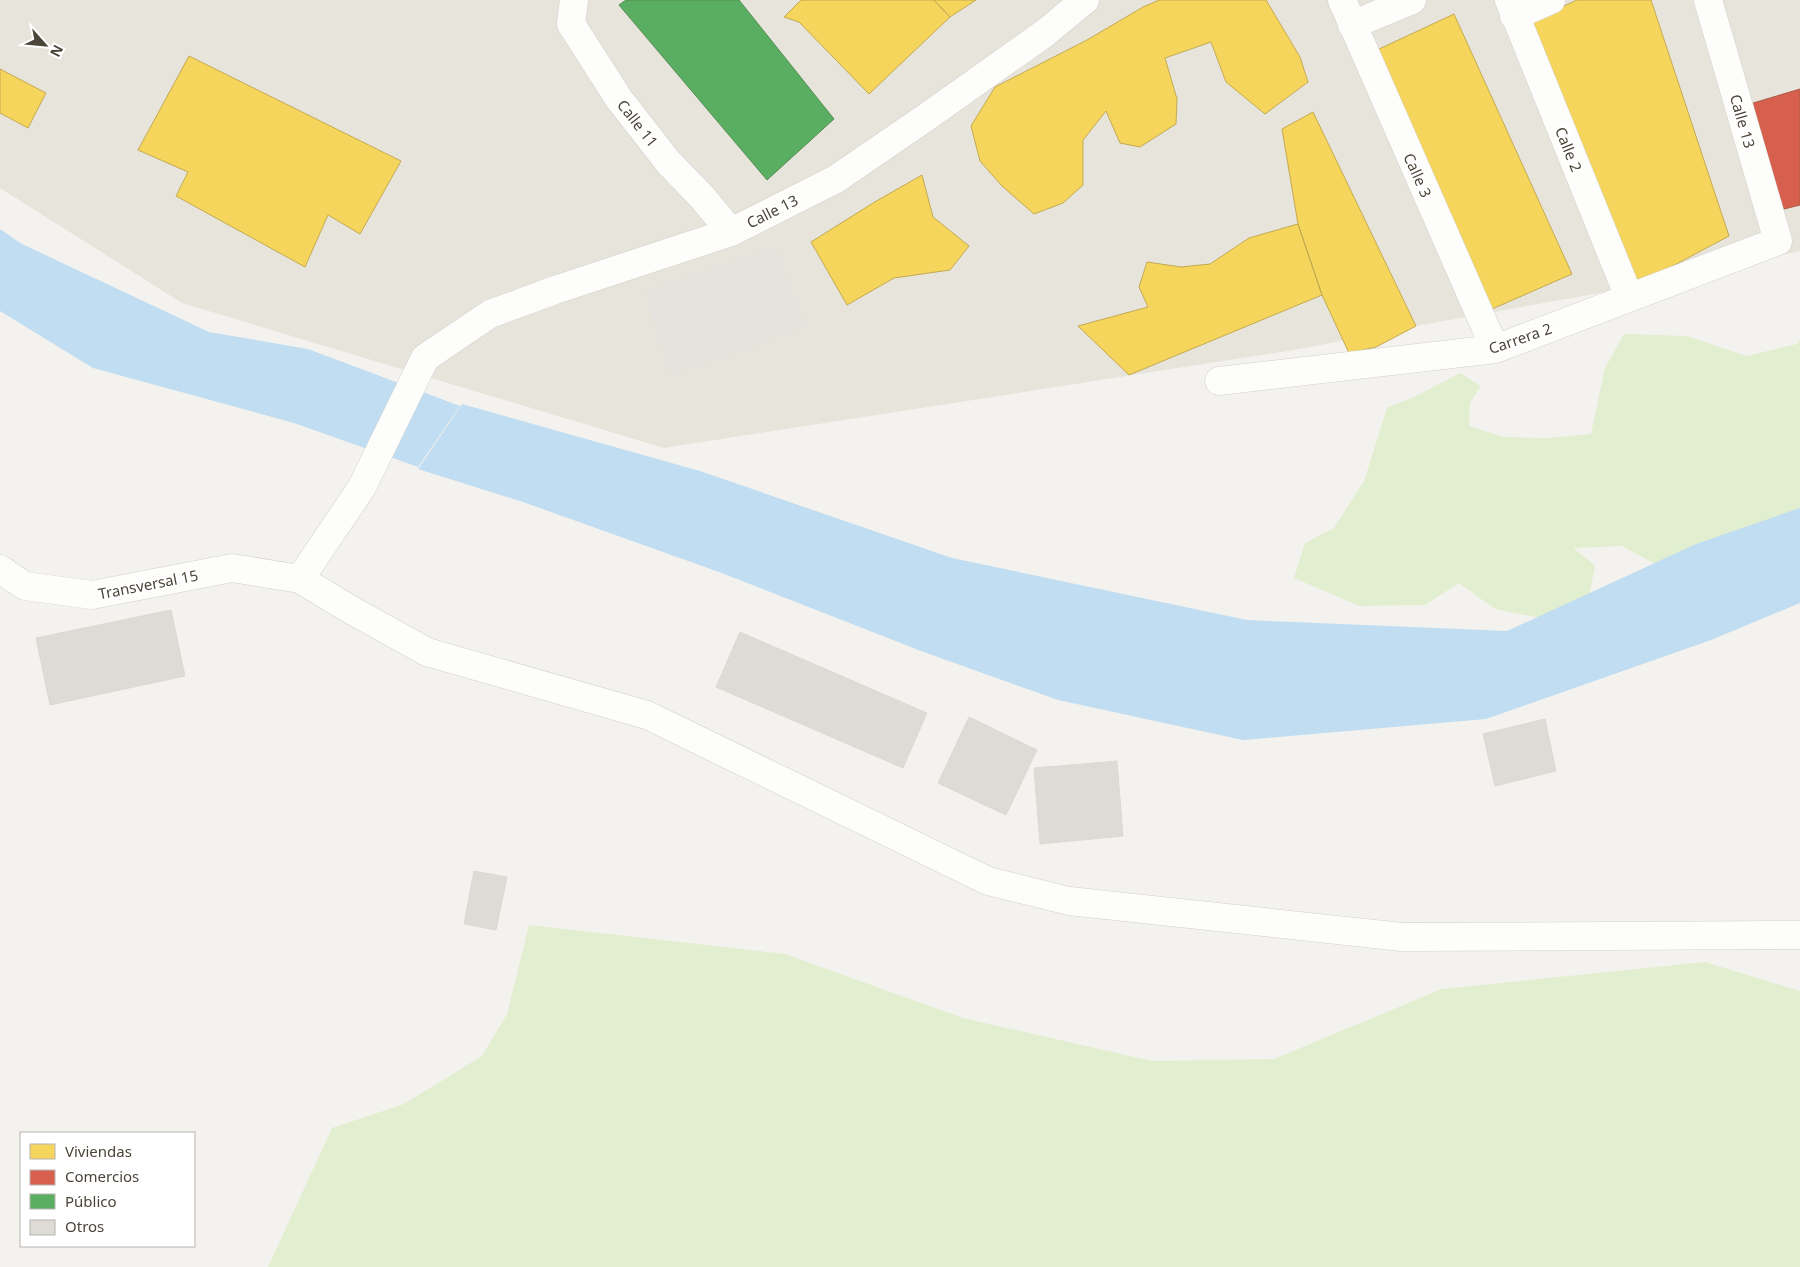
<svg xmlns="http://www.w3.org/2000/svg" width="1800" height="1267" viewBox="0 0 1800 1267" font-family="'Noto Sans',sans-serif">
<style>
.residential{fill:#e7e4dc}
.green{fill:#e1eecf}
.parking{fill:#e6e3df}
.water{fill:#c0ddf1}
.homes{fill:#f6d55c;stroke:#c3aa52}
.shops{fill:#d6604d;stroke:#ac5847}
.public{fill:#5aae61;stroke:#568e55}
.building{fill:#dedbd6;stroke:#dcd9d4}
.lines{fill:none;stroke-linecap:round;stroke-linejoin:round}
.street-casing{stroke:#d2d0cb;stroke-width:29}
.street{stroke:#fdfdfc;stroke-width:28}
.labels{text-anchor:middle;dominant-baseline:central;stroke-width:5;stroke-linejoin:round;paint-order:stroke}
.street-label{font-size:15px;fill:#4b4439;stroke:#fff}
</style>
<rect width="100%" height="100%" fill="#f4f2ee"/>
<path class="residential" d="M 0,0 L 1800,0 L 1800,251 L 1633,287 L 1416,326 L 1300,349 L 664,448 L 182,303 L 0,188 Z"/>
<path class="green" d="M 1624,334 L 1687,336 L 1746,356 L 1797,344 L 1800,339 L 1800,537 L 1680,552 L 1655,564 L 1622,546 L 1573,548 L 1595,565 L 1590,593 L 1565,623 L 1495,609 L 1459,583 L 1425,605 L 1359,606 L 1294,578 L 1305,543 L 1334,528 L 1364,481 L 1387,408 L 1418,395 L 1460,373 L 1481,386 L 1470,403 L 1469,426 L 1504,437 L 1548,438 L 1591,434 L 1605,368 Z
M 529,925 L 785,954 L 963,1018 L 1152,1061 L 1274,1059 L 1442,989 L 1705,962 L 1800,991 L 1800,1267 L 268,1267 L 332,1128 L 404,1104 L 482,1056 L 507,1014 Z"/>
<path class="parking" d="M 776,248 L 807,327 L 670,376 L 644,290 Z"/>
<path class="water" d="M 0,229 L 22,244 L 209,332 L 308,349 L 460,406 L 418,467 L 294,423 L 93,368 L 0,311 Z
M 462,404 L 700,471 L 952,558 L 1247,620 L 1507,631 L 1696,544 L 1800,508 L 1800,603 L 1711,640 L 1486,719 L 1243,740 L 1058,700 L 921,651 L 719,572 L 523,502 L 418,469 Z"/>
<path class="homes" d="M 801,0 L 934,0 L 950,17 L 869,94 L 799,22 L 784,17 Z
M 934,0 L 976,0 L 950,17 Z
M 1159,0 L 1266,0 L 1300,57 L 1308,82 L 1265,114 L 1226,82 L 1211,42 L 1165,58 L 1177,99 L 1176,124 L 1140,147 L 1120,143 L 1106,111 L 1083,140 L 1083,185 L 1063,203 L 1034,214 L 1002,186 L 980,161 L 971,126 L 995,87 L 1087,40 L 1143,7 Z
M 1577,0 L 1651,0 L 1729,236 L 1633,287 L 1523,25 Z
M 1454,14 L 1572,274 L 1492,309 L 1377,50 Z
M 189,56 L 401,161 L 360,234 L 328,215 L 305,267 L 176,196 L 188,172 L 138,150 Z
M 0,69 L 46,93 L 28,128 L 0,113 Z
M 1313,112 L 1416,326 L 1376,347 L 1349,353 L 1322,295 L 1298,224 L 1282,129 Z
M 922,175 L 933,217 L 969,246 L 950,270 L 894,278 L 847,305 L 811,242 L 873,203 Z
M 1298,224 L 1322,295 L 1129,375 L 1078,326 L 1148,307 L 1139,287 L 1147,262 L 1181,267 L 1210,264 L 1249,238 Z"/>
<path class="shops" d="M 1800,89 L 1800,205 L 1776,211 L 1750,104 Z"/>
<path class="public" d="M 626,0 L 739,0 L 834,119 L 767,180 L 619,5 Z"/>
<path class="building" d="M 171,610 L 185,676 L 50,705 L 36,638 Z
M 740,632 L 927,713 L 903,768 L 716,687 Z
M 969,717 L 1037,750 L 1006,815 L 938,783 Z
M 1545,719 L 1556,771 L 1495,786 L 1483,734 Z
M 1117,761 L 1123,836 L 1040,844 L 1034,768 Z
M 474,871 L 507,877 L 496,930 L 464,924 Z"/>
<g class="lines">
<defs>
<path id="street" d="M 574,0 L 571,24 L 619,99 L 669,163 L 702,197 L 731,232
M 1342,0 L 1495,349
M 1509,0 L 1629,297
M 1514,16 L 1551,0
M 1352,25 L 1412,0
M 1219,381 L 1495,349 L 1778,241 L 1708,0
M 0,569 L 25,586 L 92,595 L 232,568 L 300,579 L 346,607 L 427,652 L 647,715 L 988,881 L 1069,901 L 1402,937 L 1800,935
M 300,579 L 362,487 L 425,358 L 490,314 L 555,290 L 731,232 L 836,179 L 928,116 L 1045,33 L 1085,0"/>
</defs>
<use href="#street" class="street-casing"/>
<use href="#street" class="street"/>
</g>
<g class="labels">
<g class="street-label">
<text transform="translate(1743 121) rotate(74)">Calle 13</text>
<text transform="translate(638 123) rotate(52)">Calle 11</text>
<text transform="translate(1569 149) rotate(68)">Calle 2</text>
<text transform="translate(1418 175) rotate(66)">Calle 3</text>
<text transform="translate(772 211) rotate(-27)">Calle 13</text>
<text transform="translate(1520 338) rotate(-19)">Carrera 2</text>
<text transform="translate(148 584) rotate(-11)">Transversal 15</text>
</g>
</g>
<rect x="20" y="1132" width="175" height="115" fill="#ffffff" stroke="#b7b4b0"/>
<rect x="30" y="1144" width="25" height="15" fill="#f6d55c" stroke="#b7b4b0"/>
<text x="65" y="1157" font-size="15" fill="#4b4439">Viviendas</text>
<rect x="30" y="1170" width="25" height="15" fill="#d6604d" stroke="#b7b4b0"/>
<text x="65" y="1182" font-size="15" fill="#4b4439">Comercios</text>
<rect x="30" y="1194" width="25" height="15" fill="#5aae61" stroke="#b7b4b0"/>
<text x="65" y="1207" font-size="15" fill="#4b4439">Público</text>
<rect x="30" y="1220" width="25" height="15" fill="#dedbd6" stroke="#b7b4b0"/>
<text x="65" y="1232" font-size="15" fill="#4b4439">Otros</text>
<g transform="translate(45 45) rotate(117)" stroke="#ffffff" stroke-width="4" paint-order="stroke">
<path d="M0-4L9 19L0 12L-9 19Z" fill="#4b4439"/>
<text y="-8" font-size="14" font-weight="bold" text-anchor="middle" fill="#4b4439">N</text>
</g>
</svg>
